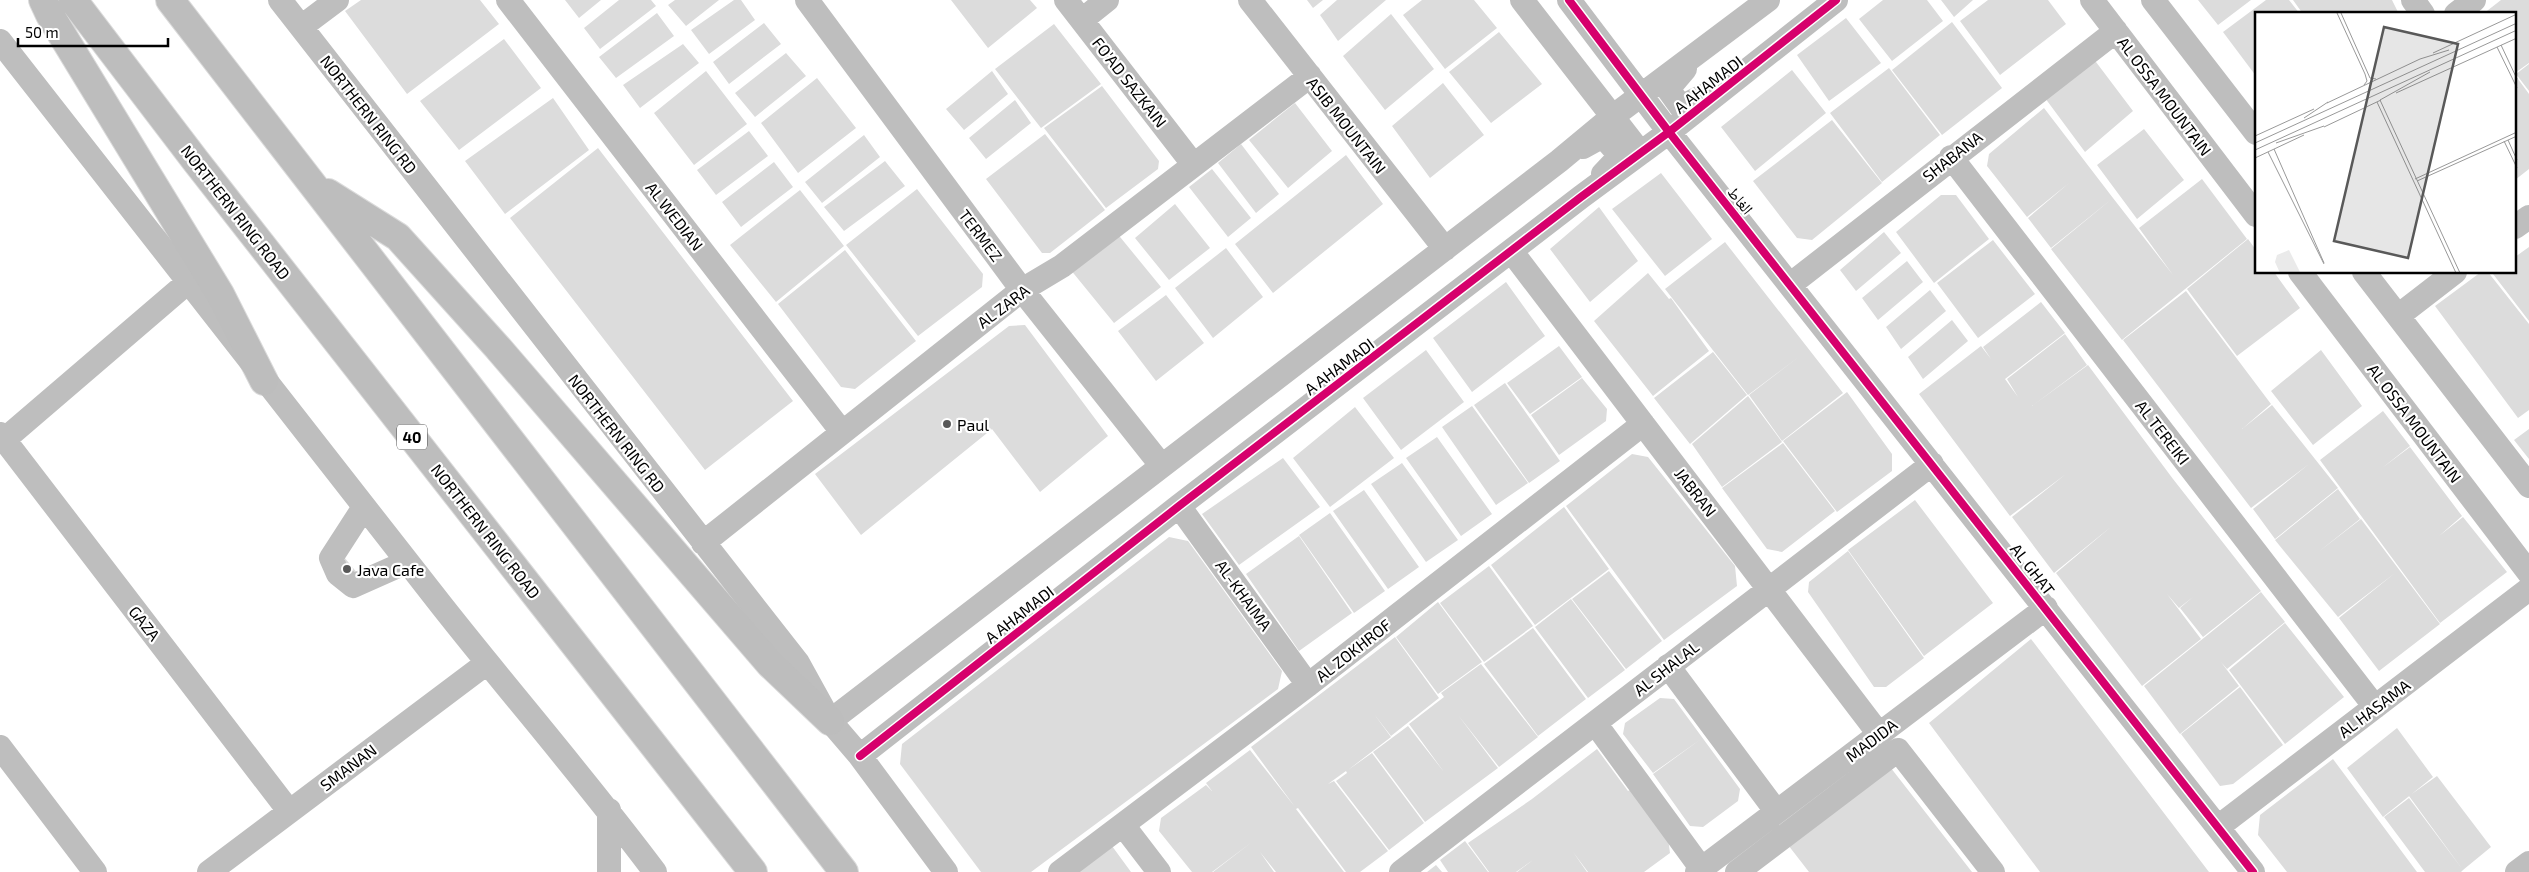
<svg xmlns="http://www.w3.org/2000/svg" width="2529" height="872" viewBox="0 0 2529 872" font-family="'Exo 2','Noto Naskh Arabic',sans-serif">
<style>
.building{fill:#dcdcdc}
.lines{fill:none;stroke-linecap:round;stroke-linejoin:round}
.highway-casing{stroke:#dbdbdb;stroke-width:30}
.minor{stroke:#bebebe;stroke-width:24}
.highway{stroke:#bdbdbd;stroke-width:28}
.cycleway-casing{stroke:#fff;stroke-width:11}
.cycleway{stroke:#d6006c;stroke-width:8}
.poi-dot{fill:#595959;stroke:#fff;stroke-width:2}
.labels{text-anchor:middle;dominant-baseline:central;stroke-width:4.5;stroke-linejoin:round;paint-order:stroke}
.shield{fill:#fff;stroke:#4c4c4c;stroke-width:1}
.shield-label{font-size:15px;font-weight:bold;fill:#000}
.street-label{font-size:16px;fill:#000;stroke:#fff}
.poi-label{font-size:16px;fill:#000;stroke:#fff;text-anchor:start}
.inset-road{fill:none;stroke:#999;stroke-width:1}
.view{fill:#595959;fill-opacity:0.15;stroke:#595959;stroke-width:2.5}
.inset-edge{fill:none;stroke:#000;stroke-width:2.5}
</style>
<rect width="100%" height="100%" fill="#fff"/>
<path class="building" d="M 361,0 L 480,0 L 499,24 L 407,94 L 345,11 Z
M 565,0 L 601,0 L 579,18 Z
M 619,0 L 651,0 L 656,6 L 600,49 L 584,28 Z
M 675,0 L 719,0 L 686,26 L 668,5 Z
M 734,0 L 741,0 L 755,20 L 709,54 L 691,30 Z
M 951,0 L 1030,0 L 1037,8 L 988,48 Z
M 1307,0 L 1323,0 L 1313,8 Z
M 1337,0 L 1386,0 L 1338,41 L 1320,15 Z
M 1422,0 L 1474,0 L 1497,28 L 1445,69 L 1403,15 Z
M 1883,0 L 1927,0 L 1943,21 L 1892,61 L 1859,19 Z
M 1941,0 L 1973,0 L 1954,17 Z
M 1988,0 L 2048,0 L 2066,24 L 2000,75 L 1960,21 Z
M 2198,0 L 2251,0 L 2218,25 Z
M 2266,0 L 2289,0 L 2300,14 L 2256,14 L 2256,76 L 2223,32 Z
M 2293,0 L 2392,0 L 2399,14 L 2303,14 Z
M 2501,0 L 2529,0 L 2529,63 L 2515,73 L 2515,14 L 2483,14 Z
M 657,13 L 674,36 L 616,78 L 599,57 Z
M 1391,14 L 1434,69 L 1385,110 L 1343,56 Z
M 1846,18 L 1881,63 L 1829,101 L 1797,55 Z
M 1952,22 L 2002,88 L 1942,135 L 1892,70 Z
M 764,23 L 781,44 L 729,84 L 713,62 Z
M 1054,24 L 1101,84 L 1041,128 L 995,69 Z
M 1499,32 L 1542,84 L 1491,123 L 1449,72 Z
M 504,39 L 541,88 L 459,150 L 420,101 Z
M 683,44 L 699,63 L 640,108 L 623,85 Z
M 786,53 L 806,76 L 755,117 L 735,93 Z
M 2093,58 L 2133,111 L 2085,152 L 2045,98 Z
M 2529,64 L 2529,91 L 2516,74 Z
M 1889,68 L 1940,135 L 1882,182 L 1830,113 Z
M 1792,70 L 1826,113 L 1755,171 L 1721,127 Z
M 706,71 L 747,124 L 694,165 L 654,113 Z
M 992,71 L 1008,94 L 964,130 L 946,109 Z
M 2515,75 L 2529,94 L 2529,169 L 2515,180 Z
M 817,78 L 856,128 L 798,173 L 761,123 Z
M 1443,83 L 1484,135 L 1430,178 L 1392,126 Z
M 1102,86 L 1159,161 L 1158,169 L 1106,208 L 1044,128 Z
M 553,98 L 589,150 L 505,214 L 465,161 Z
M 1015,100 L 1031,123 L 986,159 L 969,138 Z
M 1295,103 L 1332,151 L 1288,188 L 1249,140 Z
M 2044,108 L 2113,198 L 2051,248 L 2028,218 L 2069,183 L 2027,217 L 1987,166 L 1989,154 Z
M 1832,120 L 1882,183 L 1812,240 L 1797,238 L 1753,181 Z
M 2144,129 L 2184,180 L 2137,219 L 2097,165 Z
M 749,131 L 768,156 L 716,195 L 697,170 Z
M 1045,134 L 1105,210 L 1050,253 L 1042,253 L 986,179 Z
M 864,135 L 880,157 L 822,203 L 805,182 Z
M 1241,144 L 1279,194 L 1256,213 L 1218,163 Z
M 598,148 L 793,401 L 705,470 L 510,218 Z
M 1346,155 L 1383,204 L 1273,293 L 1235,244 Z
M 885,161 L 905,186 L 844,231 L 824,207 Z
M 774,162 L 793,187 L 741,227 L 722,202 Z
M 1212,169 L 1251,218 L 1228,237 L 1189,187 Z
M 1661,173 L 1712,239 L 1665,276 L 1612,209 Z
M 2202,179 L 2247,239 L 2122,340 L 2051,249 L 2113,198 L 2173,275 L 2139,228 Z
M 917,189 L 983,274 L 982,287 L 918,336 L 846,245 Z
M 800,190 L 844,246 L 776,302 L 730,245 Z
M 1941,195 L 1956,195 L 1989,239 L 1934,283 L 1896,232 Z
M 1175,204 L 1210,248 L 1169,280 L 1135,238 Z
M 1599,207 L 1638,261 L 1590,302 L 1550,249 Z
M 1116,232 L 1161,287 L 1114,323 L 1070,269 Z
M 1884,232 L 1901,253 L 1856,291 L 1840,270 Z
M 2248,239 L 2256,250 L 2256,272 L 2274,272 L 2300,308 L 2237,356 L 2187,289 Z
M 1993,240 L 2035,294 L 1978,338 L 1937,283 Z
M 1725,242 L 1843,393 L 1782,441 L 1749,395 L 1800,356 L 1748,395 L 1665,289 Z
M 2529,247 L 2529,321 L 2493,274 L 2515,272 L 2515,257 Z
M 1226,248 L 1263,297 L 1213,338 L 1175,288 Z
M 845,250 L 916,341 L 855,389 L 841,387 L 778,304 Z
M 1907,261 L 1923,282 L 1878,320 L 1862,298 Z
M 2481,272 L 2488,272 L 2529,324 L 2529,410 L 2518,418 L 2435,306 Z
M 1648,273 L 1669,299 L 1671,298 L 1709,351 L 1653,396 L 1594,321 Z
M 1506,282 L 1545,336 L 1472,392 L 1433,338 Z
M 1930,290 L 1946,311 L 1901,349 L 1886,327 Z
M 2186,291 L 2271,404 L 2242,429 L 2272,405 L 2338,488 L 2275,539 L 2253,509 L 2309,464 L 2251,508 L 2123,340 Z
M 1166,295 L 1204,343 L 1156,381 L 1118,331 Z
M 2041,302 L 2065,333 L 2005,379 L 2018,397 L 2007,379 L 2065,334 L 2087,365 L 2032,406 L 2088,365 L 2173,479 L 2261,591 L 2203,637 L 2180,608 L 2193,597 L 2179,608 L 2167,594 L 2201,639 L 2142,686 L 2056,573 L 2112,526 L 2054,573 L 2012,517 L 2066,474 L 2010,516 L 1919,394 L 1981,346 L 1991,359 L 1983,347 Z
M 1952,320 L 1968,341 L 1923,379 L 1908,357 Z
M 1025,325 L 1108,436 L 1040,492 L 992,429 L 861,535 L 815,474 L 1009,326 Z
M 1559,346 L 1582,377 L 1530,414 L 1507,383 Z
M 1426,350 L 1464,402 L 1401,450 L 1363,398 Z
M 2321,350 L 2362,406 L 2313,445 L 2271,391 Z
M 1713,352 L 1747,395 L 1690,444 L 1654,398 Z
M 1582,378 L 1607,409 L 1606,421 L 1559,455 L 1531,415 Z
M 1505,383 L 1560,461 L 1529,483 L 1474,405 Z
M 1847,392 L 1892,454 L 1892,471 L 1837,512 L 1783,441 Z
M 1748,396 L 1782,442 L 1722,487 L 1692,444 Z
M 1472,406 L 1528,483 L 1496,505 L 1442,427 Z
M 1355,407 L 1394,458 L 1330,507 L 1293,458 Z
M 2383,411 L 2410,446 L 2382,468 L 2410,447 L 2462,516 L 2439,536 L 2463,517 L 2507,572 L 2440,623 L 2320,460 Z
M 2529,429 L 2529,459 L 2514,440 Z
M 1437,437 L 1492,514 L 1461,536 L 1406,458 Z
M 1783,443 L 1835,511 L 1782,552 L 1767,549 L 1722,488 Z
M 1632,454 L 1648,457 L 1735,566 L 1737,586 L 1664,640 L 1566,506 Z
M 1283,458 L 1320,507 L 1239,565 L 1202,514 Z
M 1402,463 L 1458,540 L 1426,562 L 1371,484 Z
M 2338,489 L 2360,519 L 2317,553 L 2361,519 L 2440,624 L 2379,671 L 2339,618 L 2395,573 L 2338,617 L 2275,540 Z
M 1364,490 L 1419,567 L 1388,589 L 1333,511 Z
M 1915,500 L 1993,603 L 1924,656 L 1848,550 Z
M 1564,507 L 1609,569 L 1535,625 L 1491,565 Z
M 1330,513 L 1385,591 L 1354,613 L 1299,535 Z
M 1299,536 L 1352,613 L 1299,651 L 1246,574 Z
M 1169,537 L 1188,541 L 1282,671 L 1278,689 L 1031,872 L 981,872 L 900,764 L 902,744 Z
M 1848,551 L 1924,658 L 1886,687 L 1874,687 L 1808,592 L 1809,582 Z
M 344,557 L 358,574 L 336,563 Z
M 1489,566 L 1533,626 L 1484,662 L 1440,603 Z
M 1609,571 L 1662,641 L 1626,669 L 1572,599 Z
M 2261,592 L 2285,622 L 2227,669 L 2221,662 L 2239,686 L 2180,734 L 2144,686 Z
M 1571,599 L 1625,670 L 1588,698 L 1535,627 Z
M 1438,602 L 1482,662 L 1438,694 L 1396,637 Z
M 2285,623 L 2344,697 L 2285,744 L 2229,670 Z
M 1533,628 L 1586,699 L 1538,736 L 1484,664 Z
M 1395,637 L 1439,698 L 1391,736 L 1374,714 L 1391,737 L 1348,770 L 1372,753 L 1424,823 L 1389,850 L 1336,781 L 1347,773 L 1346,771 L 1328,784 L 1334,781 L 1388,851 L 1360,872 L 1346,872 L 1298,808 L 1296,809 L 1344,872 L 1276,872 L 1260,852 L 1274,872 L 1213,872 L 1252,842 L 1212,872 L 1192,872 L 1159,831 L 1161,818 L 1206,785 L 1212,791 L 1206,783 L 1250,750 L 1295,807 L 1251,747 Z
M 2031,639 L 2209,872 L 2040,872 L 1929,723 Z
M 1481,664 L 1538,737 L 1499,767 L 1458,715 L 1498,768 L 1425,822 L 1373,752 L 1408,726 L 1444,772 L 1409,724 L 1444,697 L 1441,693 Z
M 2240,687 L 2283,745 L 2233,784 L 2220,786 L 2181,734 Z
M 1660,698 L 1674,699 L 1740,789 L 1738,801 L 1703,827 L 1690,826 L 1653,774 L 1701,739 L 1653,773 L 1623,734 L 1625,723 Z
M 2397,728 L 2433,777 L 2383,817 L 2347,768 Z
M 1597,749 L 1628,791 L 1630,790 L 1668,838 L 1670,853 L 1644,872 L 1588,872 L 1573,852 L 1587,872 L 1517,872 L 1533,860 L 1516,872 L 1489,872 L 1468,843 L 1532,799 Z
M 2333,759 L 2417,872 L 2287,872 L 2258,835 L 2260,815 Z
M 1887,763 L 1972,872 L 1809,872 L 1785,841 Z
M 2437,776 L 2491,847 L 2463,870 L 2409,796 Z
M 2409,798 L 2463,870 L 2461,872 L 2425,872 L 2384,817 Z
M 1465,841 L 1488,872 L 1448,872 L 1440,860 Z
M 1112,846 L 1131,872 L 1074,872 Z
M 1436,865 L 1442,872 L 1427,872 Z"/>
<g class="lines">
<defs>
<path id="highway" d="M 43,0 L 50,15 L 220,294 L 264,381
M 73,0 L 195,160 L 753,872
M 170,0 L 844,872
M 328,193 L 398,237 L 498,348 L 770,664 L 830,721"/>
</defs>
<use href="#highway" class="highway-casing"/>
<path class="minor" d="M 280,0 L 798,663 L 830,721 L 860,756 L 946,872
M 508,0 L 842,432
M 807,0 L 1022,290 L 1161,465
M 1066,0 L 1193,164
M 1250,0 L 1445,249
M 1522,0 L 1640,152
M 1569,0 L 1669,132 L 2253,872
M 2092,0 L 2256,215
M 2153,0 L 2256,133
M 2413,0 L 2423,14
M 2456,14 L 2474,0
M 1082,20 L 1107,0
M 301,27 L 337,0
M 0,41 C 148,229 294,419 442,606 C 513,696 587,781 655,872
M 1685,69 L 1668,89 L 1681,107 L 1705,95
M 1583,147 L 1603,136 L 1620,156 L 1603,174
M 1951,157 L 2375,707
M 2515,227 L 2529,217
M 1512,252 L 1879,734
M 2300,272 L 2529,573
M 2364,272 L 2529,486
M 1791,284 L 2116,31
M 2398,316 L 2455,272
M 0,434 L 289,811
M 4,440 L 187,283
M 1179,506 L 1308,685
M 364,507 L 331,558 L 338,574 L 353,586 L 407,562
M 703,543 L 1022,290 L 1062,266 L 1310,76
M 1668,666 L 1776,811
M 830,721 L 1559,161 L 1612,117 L 1768,0
M 1595,723 L 1701,868
M 0,747 L 95,872
M 860,756 L 1179,506 L 1581,197 L 1669,132 L 1836,0
M 609,810 L 609,872
M 1123,825 L 1159,872
M 2218,827 L 2529,589
M 209,872 L 487,663
M 1060,872 L 1308,685 L 1643,424
M 1401,872 L 1932,464
M 1697,872 L 2046,608
M 1737,872 L 1898,750 L 1993,872
M 2517,872 L 2529,863"/>
<use href="#highway" class="highway"/>
<defs>
<path id="cycleway" d="M 1569,0 L 1669,132 L 2253,872
M 860,756 L 1179,506 L 1581,197 L 1669,132 L 1836,0"/>
</defs>
<use href="#cycleway" class="cycleway-casing"/>
<use href="#cycleway" class="cycleway"/>
</g>
<g class="poi-dot">
<circle cx="947" cy="424" r="5"/>
<circle cx="347" cy="569" r="5"/>
</g>
<g class="labels">
<rect class="shield" x="397" y="424.5" width="30" height="25" rx="4"/>
<g class="shield-label">
<text x="412" y="437">40</text>
</g>
<g class="street-label">
<text transform="translate(1130 82) rotate(52)">FO'AD SAZKAIN</text>
<text transform="translate(1708 84) rotate(-38)">A AHAMADI</text>
<text transform="translate(2165 96) rotate(53)">AL OSSA MOUNTAIN</text>
<text transform="translate(369 114) rotate(52)">NORTHERN RING RD</text>
<text transform="translate(1347 125) rotate(52)">ASIB MOUNTAIN</text>
<text transform="translate(1952 156) rotate(-38)">SHABANA</text>
<text transform="translate(1741 200) rotate(51)">الغاط</text>
<text transform="translate(236 212) rotate(52)">NORTHERN RING ROAD</text>
<text transform="translate(675 216) rotate(52)">AL WEDIAN</text>
<text transform="translate(981 235) rotate(53)">TERMEZ</text>
<text transform="translate(1003 306) rotate(-37)">AL ZARA</text>
<text transform="translate(1339 366) rotate(-37)">A AHAMADI</text>
<text transform="translate(2415 423) rotate(53)">AL OSSA MOUNTAIN</text>
<text transform="translate(2163 432) rotate(52)">AL TEREIKI</text>
<text transform="translate(617 433) rotate(52)">NORTHERN RING RD</text>
<text transform="translate(1696 492) rotate(52)">JABRAN</text>
<text transform="translate(486 531) rotate(52)">NORTHERN RING ROAD</text>
<text transform="translate(2033 569) rotate(52)">AL GHAT</text>
<text transform="translate(1244 595) rotate(54)">AL-KHAIMA</text>
<text transform="translate(1019 614) rotate(-38)">A AHAMADI</text>
<text transform="translate(145 623) rotate(52)">GAZA</text>
<text transform="translate(1353 650) rotate(-38)">AL ZOKHROF</text>
<text transform="translate(1666 668) rotate(-38)">AL SHALAL</text>
<text transform="translate(2374 708) rotate(-37)">AL HASAMA</text>
<text transform="translate(1871 740) rotate(-37)">MADIDA</text>
<text transform="translate(348 767) rotate(-37)">SMANAN</text>
</g>
<g class="poi-label">
<text x="957" y="424">Paul</text>
<text x="357" y="569">Java Cafe</text>
</g>
</g>
<g transform="translate(2255 12)">
<rect width="261" height="261" fill="#fff"/>
<path d="M 34,238 L 45,260 L 43,261 L 25,261 L 20,250 L 22,243 Z" fill="#eaeaea"/>
<path class="inset-road" d="M 82,1 L 110,62 L 112,69 L 109,73M 86,1 L 115,66 L 121,67M 246,33 L 262,67M 242,35 L 262,76M 178,41 L 262,2M 165,47 L 194,38M 141,81 L 262,26M 125,88 L 205,261M 125,88 L 175,60M 122,90 L 201,261M 72,91 L 165,47M 49,106 L 73,90M 69,115 L 126,88M 0,124 L 59,97M 253,128 L 262,148M 249,129 L 262,156M 0,131 L 262,11M 21,131 L 69,114M 19,137 L 69,251M 0,138 L 262,18M 13,140 L 69,252M 0,146 L 49,123M 160,167 L 262,120M 162,169 L 262,124"/>
<path class="view" d="M 129,15 L 203,32 L 153,246 L 79,229 Z"/>
<rect width="261" height="261" class="inset-edge"/>
</g>
<path d="M18 38v8h150v-8" fill="none" stroke="#000000" stroke-width="2.5"/>
<text x="25" y="38" font-size="15" fill="#000000" stroke="#ffffff" stroke-width="4" paint-order="stroke">50 m</text>
</svg>
